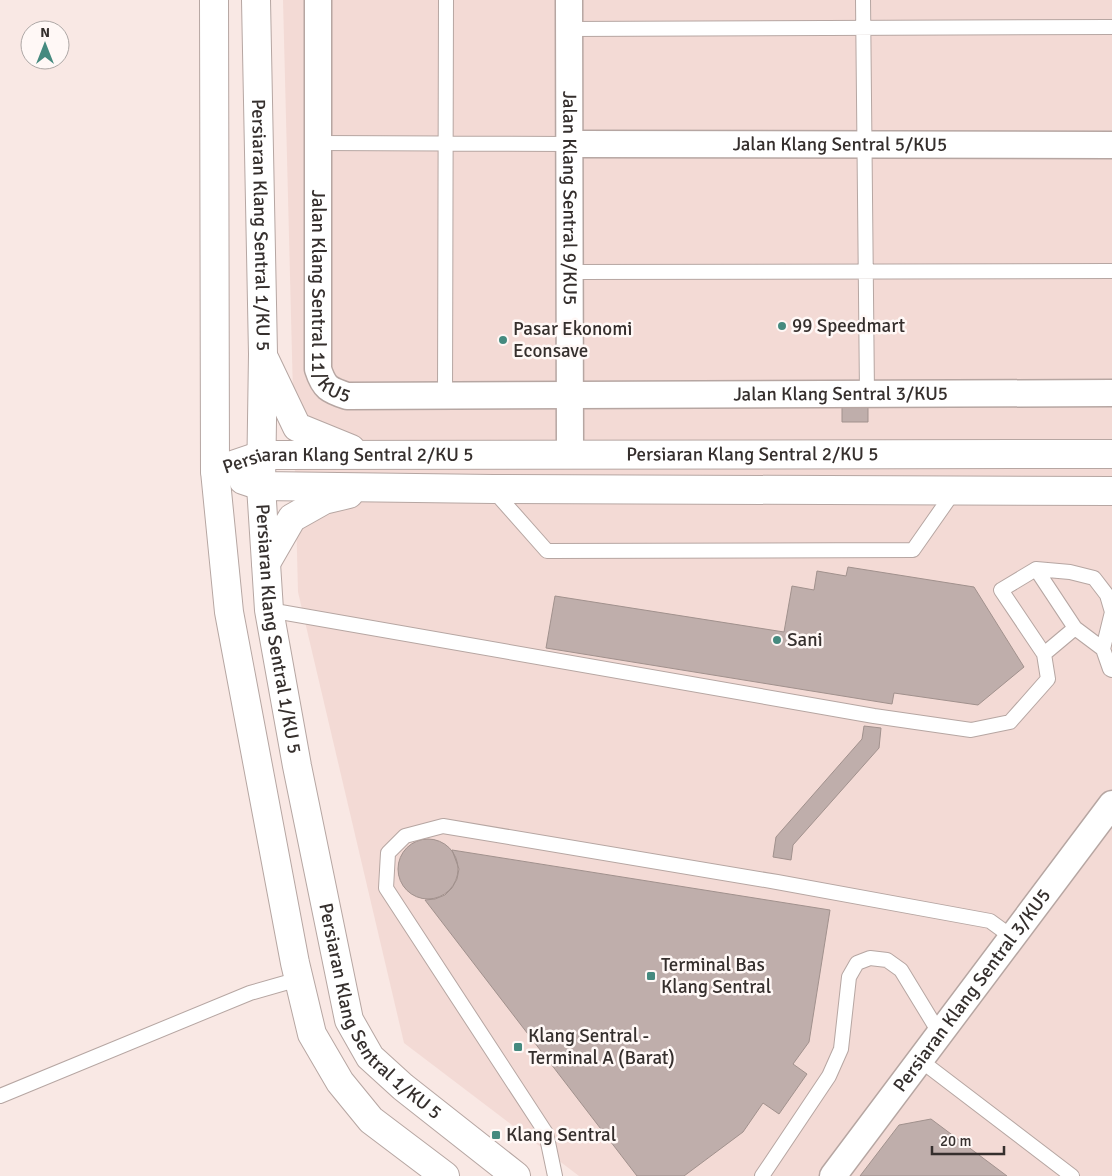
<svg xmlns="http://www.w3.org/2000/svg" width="1112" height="1176" viewBox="0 0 1112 1176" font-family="Signika,sans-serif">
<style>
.built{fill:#f3dad5}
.building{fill:#bfaeab;stroke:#a1918d}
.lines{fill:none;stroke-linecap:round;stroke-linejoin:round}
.service-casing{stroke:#b6a6a2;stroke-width:16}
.minor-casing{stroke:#b6a6a2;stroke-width:29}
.tertiary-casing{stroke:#b6a6a2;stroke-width:30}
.service{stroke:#fff;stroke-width:14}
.minor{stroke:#fff;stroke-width:26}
.tertiary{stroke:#fff;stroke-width:28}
.poi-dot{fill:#458a7f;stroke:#fff8f6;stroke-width:2}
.labels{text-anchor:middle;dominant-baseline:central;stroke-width:5;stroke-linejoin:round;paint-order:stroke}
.street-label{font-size:19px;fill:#352f2d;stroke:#fff8f6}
.poi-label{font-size:19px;fill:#352f2d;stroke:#fff8f6;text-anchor:start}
</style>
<rect width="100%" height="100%" fill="#f9e8e4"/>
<path class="built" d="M 283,0 L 1112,0 L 1112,1176 L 579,1176 L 404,1043 L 298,592 Z"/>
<path class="building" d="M 842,405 L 868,405 L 868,422 L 842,422 Z
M 848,567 L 974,587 L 1024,667 L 978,705 L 894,693 L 892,704 L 546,648 L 555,596 L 784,632 L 792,586 L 814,590 L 817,571 L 846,576 Z
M 864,726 L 881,728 L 879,748 L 793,845 L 791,860 L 773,857 L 776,837 L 862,739 Z
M398 869a30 30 0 1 1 60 0a30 30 0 1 1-60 0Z
M 452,850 L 830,910 L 809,1042 L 793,1064 L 807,1074 L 779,1114 L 763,1103 L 743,1132 L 684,1176 L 637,1176 L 425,900 L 435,899 L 445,895 L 452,888 L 457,879 L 459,869 Z
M 931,1119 L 1007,1176 L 860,1176 L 899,1125 Z"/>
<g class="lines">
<defs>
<path id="service" d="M 863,0 L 867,394
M 569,29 L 1112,27
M 318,143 L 569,144
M 569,272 L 1112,271
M 445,396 L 446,0
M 493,490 L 547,551 L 913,550 L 955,490
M 269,610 L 874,716 L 971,730 L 1010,722 L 1048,679 L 1044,654 L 1001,590 L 1036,569
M 1103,649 L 1112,612 L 1107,595 L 1094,578 L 1070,572 L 1036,569 L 1075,628 L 1103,649 L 1110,669 L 1112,670
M 1044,654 L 1075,628
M 920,1060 L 1072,1176
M 0,1096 L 250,993 L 299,979
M 555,1176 L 546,1133 L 386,888 L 388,853 L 405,836 L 443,826 L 777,882 L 990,921 L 1012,937
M 762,1176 L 829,1076 L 841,1049 L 849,977 L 857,963 L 870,958 L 887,960 L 901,970 L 940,1034"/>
<g id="minor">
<path id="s1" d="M 318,0 L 318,369 C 324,388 329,390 347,396 L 1112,393"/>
<path id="s2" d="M 569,0 L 570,454"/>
<path id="s3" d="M 569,144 L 1112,145"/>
<path id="s4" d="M 833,1176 L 1112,804"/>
</g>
<g id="tertiary">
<path d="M 214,0 L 215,471 L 229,612 L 295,963 L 312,1034 L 340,1082 L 371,1120 L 445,1176"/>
<path id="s5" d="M 256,0 L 263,354 L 261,486 L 269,610 L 297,766 L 349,1020 L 370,1057 L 403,1087 L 516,1176"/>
<path d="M 265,360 L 297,427 L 351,449"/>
<path id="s6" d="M 215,471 L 262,455 L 1112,454"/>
<path d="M 243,480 L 261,486 L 493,489 L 1112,491"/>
<path d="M 266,563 L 292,518 L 324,500 L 349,494"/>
</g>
</defs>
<use href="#service" class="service-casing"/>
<use href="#minor" class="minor-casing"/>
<use href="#tertiary" class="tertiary-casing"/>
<use href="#service" class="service"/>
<use href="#minor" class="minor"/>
<use href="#tertiary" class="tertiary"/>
</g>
<g class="poi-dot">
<circle cx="782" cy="326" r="5"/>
<circle cx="503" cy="340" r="5"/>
<circle cx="777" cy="640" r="5"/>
<rect x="646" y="971" width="10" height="10" rx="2.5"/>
<rect x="513" y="1042" width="10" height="10" rx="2.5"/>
<rect x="491" y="1130" width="10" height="10" rx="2.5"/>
</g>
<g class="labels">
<g class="street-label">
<text stroke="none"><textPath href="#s3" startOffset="271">Jalan Klang Sentral 5/KU5</textPath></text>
<text stroke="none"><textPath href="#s2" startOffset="198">Jalan Klang Sentral 9/KU5</textPath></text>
<text stroke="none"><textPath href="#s5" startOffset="225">Persiaran Klang Sentral 1/KU 5</textPath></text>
<text stroke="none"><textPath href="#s1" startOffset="302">Jalan Klang Sentral 11/KU5</textPath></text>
<text stroke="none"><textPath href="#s1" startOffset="905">Jalan Klang Sentral 3/KU5</textPath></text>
<text stroke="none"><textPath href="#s6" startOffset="540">Persiaran Klang Sentral 2/KU 5</textPath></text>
<text stroke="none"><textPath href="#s6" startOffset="135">Persiaran Klang Sentral 2/KU 5</textPath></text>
<text stroke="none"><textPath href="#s5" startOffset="630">Persiaran Klang Sentral 1/KU 5</textPath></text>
<text stroke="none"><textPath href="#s4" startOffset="232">Persiaran Klang Sentral 3/KU5</textPath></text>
<text stroke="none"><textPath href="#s5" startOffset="1035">Persiaran Klang Sentral 1/KU 5</textPath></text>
</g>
<g class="poi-label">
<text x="792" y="326">99 Speedmart</text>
<text x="513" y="329">Pasar Ekonomi<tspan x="513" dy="22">Econsave</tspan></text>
<text x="787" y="640">Sani</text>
<text x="661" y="965">Terminal Bas<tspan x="661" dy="22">Klang Sentral</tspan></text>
<text x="528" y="1036">Klang Sentral -<tspan x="528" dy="22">Terminal A (Barat)</tspan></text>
<text x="506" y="1135">Klang Sentral</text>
</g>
</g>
<g transform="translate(45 45)"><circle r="24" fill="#fff8f6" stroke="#aea8a6"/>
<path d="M0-4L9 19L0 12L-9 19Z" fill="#458a7f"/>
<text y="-8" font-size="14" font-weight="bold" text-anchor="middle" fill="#352f2d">N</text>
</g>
<path d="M932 1146v8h72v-8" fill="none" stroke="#352f2d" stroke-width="2.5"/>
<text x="940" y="1146" font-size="15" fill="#352f2d" stroke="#fff8f6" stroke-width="4" paint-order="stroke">20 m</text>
</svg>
